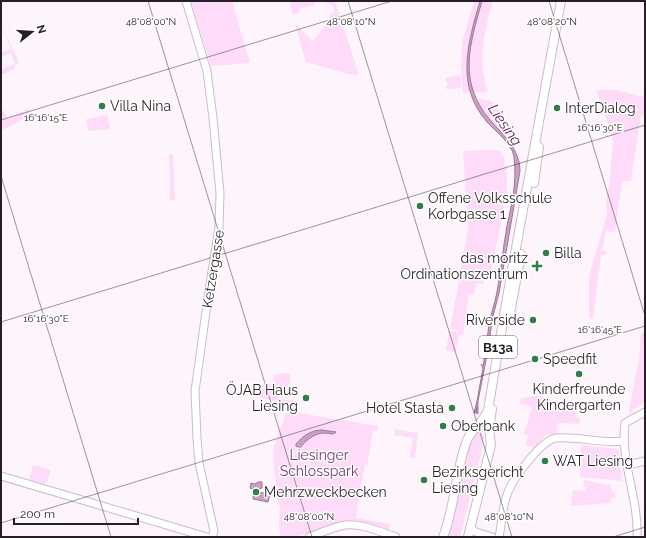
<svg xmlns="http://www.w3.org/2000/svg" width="646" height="538" viewBox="0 0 646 538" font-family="Raleway,sans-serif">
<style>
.green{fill:#fedbf8}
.water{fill:#cc9ec5;stroke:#9a7895}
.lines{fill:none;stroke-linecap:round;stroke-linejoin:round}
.secondary-casing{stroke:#cdbaca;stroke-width:9}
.primary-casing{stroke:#cdbaca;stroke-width:10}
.secondary{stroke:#fff;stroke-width:7}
.primary{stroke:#fff;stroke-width:8}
.ticks{fill:none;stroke:#261f25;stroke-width:1;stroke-opacity:0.45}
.poi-dot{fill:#337d4b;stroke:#fff;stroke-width:1.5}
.labels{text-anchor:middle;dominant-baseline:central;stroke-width:3;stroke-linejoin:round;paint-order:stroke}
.shield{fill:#fff;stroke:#676266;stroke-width:1}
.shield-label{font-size:13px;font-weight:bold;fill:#261f25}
.poi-label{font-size:14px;fill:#261f25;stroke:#fff;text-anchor:start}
.street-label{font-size:14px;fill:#261f25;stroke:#fff}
.park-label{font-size:14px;fill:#743a6d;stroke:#fff}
.water-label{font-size:15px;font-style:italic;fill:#60285a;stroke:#fff}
.ticks-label{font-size:10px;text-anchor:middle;fill:#261f25;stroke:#fff;stroke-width:3;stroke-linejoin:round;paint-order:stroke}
</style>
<rect width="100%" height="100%" fill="#fef5fc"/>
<path class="green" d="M 191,1 L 232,1 L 250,63 L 211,66 Z
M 289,1 L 316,1 L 314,5 L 300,8 L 299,13 L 293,15 Z
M 322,1 L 335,1 L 359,75 L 356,74 L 355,76 L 306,62 L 295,24 L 313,41 L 326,25 L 331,13 L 334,12 L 334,8 L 331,4 L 329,4 Z
M 474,1 L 493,1 C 484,34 477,59 488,92 L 463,93 L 461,72 L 462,42 Z
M 1,24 L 19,63 L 14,66 L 15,69 L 1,75 L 1,70 L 15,63 L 11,53 L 1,57 L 1,53 L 11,49 Z
M 460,75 L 461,88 L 446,89 L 446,87 L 448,85 L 445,78 Z
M 596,90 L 616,90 L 643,97 L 644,95 L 645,96 L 645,115 L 641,115 L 631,181 L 622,181 L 615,232 L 606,231 L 602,250 L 607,252 L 607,254 L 601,256 L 593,319 L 589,317 L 589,277 L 607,214 L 606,199 L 609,186 L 613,142 L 607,120 L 600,105 L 599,97 Z
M 480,98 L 493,102 L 518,143 L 515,144 L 510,140 L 508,140 L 489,119 L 478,102 Z
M 1,107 L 8,119 L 29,108 L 31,115 L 1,131 L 1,120 L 3,119 L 1,116 Z
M 107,115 L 110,129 L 88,131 L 86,119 Z
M 488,150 L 500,151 L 505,160 L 504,165 L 507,167 L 507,189 L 498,239 L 490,274 L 461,269 L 468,230 L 463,151 Z
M 169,154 L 173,154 L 175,200 L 170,200 Z
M 460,275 L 482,279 L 484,282 L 483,285 L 480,283 L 476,284 L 474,294 L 469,294 L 463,335 L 459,335 L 456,352 L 446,350 L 449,331 L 458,332 L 458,330 L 450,329 Z
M 641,333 L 645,333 L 645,402 L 637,408 L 634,408 L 630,415 L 629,410 L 639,359 Z
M 280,373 L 291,374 L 289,388 L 281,387 L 279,399 L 295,401 L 294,405 L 261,398 L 264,383 L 274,384 L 275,381 L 273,381 L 274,374 L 279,375 Z
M 539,396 L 567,404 L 573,403 L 578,404 L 576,417 L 579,418 L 580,424 L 558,423 L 557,435 L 546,434 L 535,448 L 526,445 L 528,436 L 524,434 L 532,408 L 528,405 L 520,404 L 521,398 Z
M 287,411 L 378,426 L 377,432 L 373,431 L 367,466 L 365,465 L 356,518 L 390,524 L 389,530 L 356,520 L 345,520 L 296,537 L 281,537 L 279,528 L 280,505 L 278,505 L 273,456 L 274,446 Z
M 395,429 L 418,433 L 415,458 L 410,457 L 413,438 L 394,435 Z
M 476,432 L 480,432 L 484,436 L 482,450 L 460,537 L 448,537 L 455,515 L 455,511 L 467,445 Z
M 581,445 L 617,449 L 620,454 L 622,481 L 580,477 Z
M 33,465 L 51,470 L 46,484 L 29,480 Z
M 584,480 L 607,485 L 611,484 L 611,491 L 614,492 L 616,497 L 610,498 L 612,503 L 571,506 L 573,490 L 585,491 L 586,487 L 583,486 Z"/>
<path class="water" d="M 480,1 L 482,1 C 470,44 457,81 490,120 C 503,135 520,149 520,171 L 499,293 L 492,320 L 489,345 L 478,401 L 478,414 L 476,413 L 477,407 L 475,413 L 474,413 L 477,401 L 483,368 L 481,364 L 483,366 C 486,352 487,339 489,324 C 491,313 495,303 497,292 C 501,270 503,248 507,226 C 512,202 517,183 514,157 C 512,143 496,132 487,122 C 455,85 468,43 480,1 Z
M 322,430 L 336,432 L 333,434 C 330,434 327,433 324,433 C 314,433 305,441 300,448 L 296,446 L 296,444 C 303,436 311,430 322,430 Z
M 258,482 L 262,482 L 262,488 L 257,490 L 258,492 L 270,494 L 268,502 L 253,499 L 254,490 L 250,488 L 251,483 L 255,484 Z"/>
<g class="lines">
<defs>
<path id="secondary" d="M 186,1 L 207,71 L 213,118 L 220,193 L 219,228 L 209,290 L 195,391 L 197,438 L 199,463 L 214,531 L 212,537
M 627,465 L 645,461
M 1,476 L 207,537
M 470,528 L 476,532 L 492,537
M 309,537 C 321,533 333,527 345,525 C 361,523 381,532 396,537
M 499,537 C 502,523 502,508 507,495 C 511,481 541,440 556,438 C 578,436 601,444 624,441
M 637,537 C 639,499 620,462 625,423 L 645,412"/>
<path id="primary" d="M 534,183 L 539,147
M 509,319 L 521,254
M 443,537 C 455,507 455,474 466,443 C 470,429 483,424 488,410 L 508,292 L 561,1
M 468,537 L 491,445 L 489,428 L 492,409"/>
</defs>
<use href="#secondary" class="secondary-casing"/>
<use href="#primary" class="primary-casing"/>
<use href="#secondary" class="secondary"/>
<use href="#primary" class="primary"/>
</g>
<path class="ticks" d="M 148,1 L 312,537M 348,1 L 512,537M 549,1 L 645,316M 1,120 L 392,1M 1,176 L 111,537M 1,322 L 645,125M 1,523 L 645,326M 613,537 L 645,527"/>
<g class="poi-dot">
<circle cx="102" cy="106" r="4"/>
<circle cx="557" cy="108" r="4"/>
<circle cx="420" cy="206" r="4"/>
<circle cx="546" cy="253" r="4"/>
<path d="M535 260h4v4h4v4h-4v4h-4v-4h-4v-4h4z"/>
<circle cx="533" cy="320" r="4"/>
<circle cx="535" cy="359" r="4"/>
<circle cx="579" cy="374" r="4"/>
<circle cx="306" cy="398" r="4"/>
<circle cx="452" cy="408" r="4"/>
<circle cx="443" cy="426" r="4"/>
<circle cx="545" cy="461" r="4"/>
<circle cx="424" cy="480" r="4"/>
<circle cx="256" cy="492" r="4"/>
</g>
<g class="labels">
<rect class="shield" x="479" y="336" width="38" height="22" rx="3"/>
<g class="shield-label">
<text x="498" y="347">B13a</text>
</g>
<g class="poi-label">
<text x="110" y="106">Villa Nina</text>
<text x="565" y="108">InterDialog</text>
<text x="428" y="198">Offene Volksschule<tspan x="428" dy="16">Korbgasse 1</tspan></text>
<text x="554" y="253">Billa</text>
<text x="528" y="258" text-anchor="end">das moritz<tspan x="528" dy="16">Ordinationszentrum</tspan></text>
<text x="525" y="320" text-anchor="end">Riverside</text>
<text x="543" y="359">Speedfit</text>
<text x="579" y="389" text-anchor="middle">Kinderfreunde<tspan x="579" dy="16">Kindergarten</tspan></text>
<text x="298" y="390" text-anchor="end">ÖJAB Haus<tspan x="298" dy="16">Liesing</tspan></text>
<text x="444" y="408" text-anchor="end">Hotel Stasta</text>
<text x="451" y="426">Oberbank</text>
<text x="553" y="461">WAT Liesing</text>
<text x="432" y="472">Bezirksgericht<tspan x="432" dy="16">Liesing</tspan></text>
<text x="264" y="492">Mehrzweckbecken</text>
</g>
<g class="street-label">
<text transform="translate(213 269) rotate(-81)">Ketzergasse</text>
</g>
<g class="park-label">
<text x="319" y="455">Liesinger<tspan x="319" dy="16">Schlosspark</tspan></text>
</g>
<g class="water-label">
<text transform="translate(505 125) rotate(55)">Liesing</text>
</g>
</g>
<g class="ticks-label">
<text x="151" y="25">48°08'00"N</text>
<text x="351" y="25">48°08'10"N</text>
<text x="552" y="25">48°08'20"N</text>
<text x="46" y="121">16°16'15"E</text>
<text x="600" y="131">16°16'30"E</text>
<text x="46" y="322">16°16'30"E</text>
<text x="600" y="333">16°16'45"E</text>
<text x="309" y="520">48°08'00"N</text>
<text x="509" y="520">48°08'10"N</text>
</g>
<rect width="646" height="538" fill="none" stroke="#261f25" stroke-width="4"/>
<g transform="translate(32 32) rotate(73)" stroke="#ffffff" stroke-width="3" paint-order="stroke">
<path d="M0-3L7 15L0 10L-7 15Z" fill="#261f25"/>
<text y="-6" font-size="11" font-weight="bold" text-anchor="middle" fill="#261f25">N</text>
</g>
<path d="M14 518v6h124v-6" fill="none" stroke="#261f25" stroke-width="2"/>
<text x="20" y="518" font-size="12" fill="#261f25" stroke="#ffffff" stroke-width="3" paint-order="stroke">200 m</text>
</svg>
